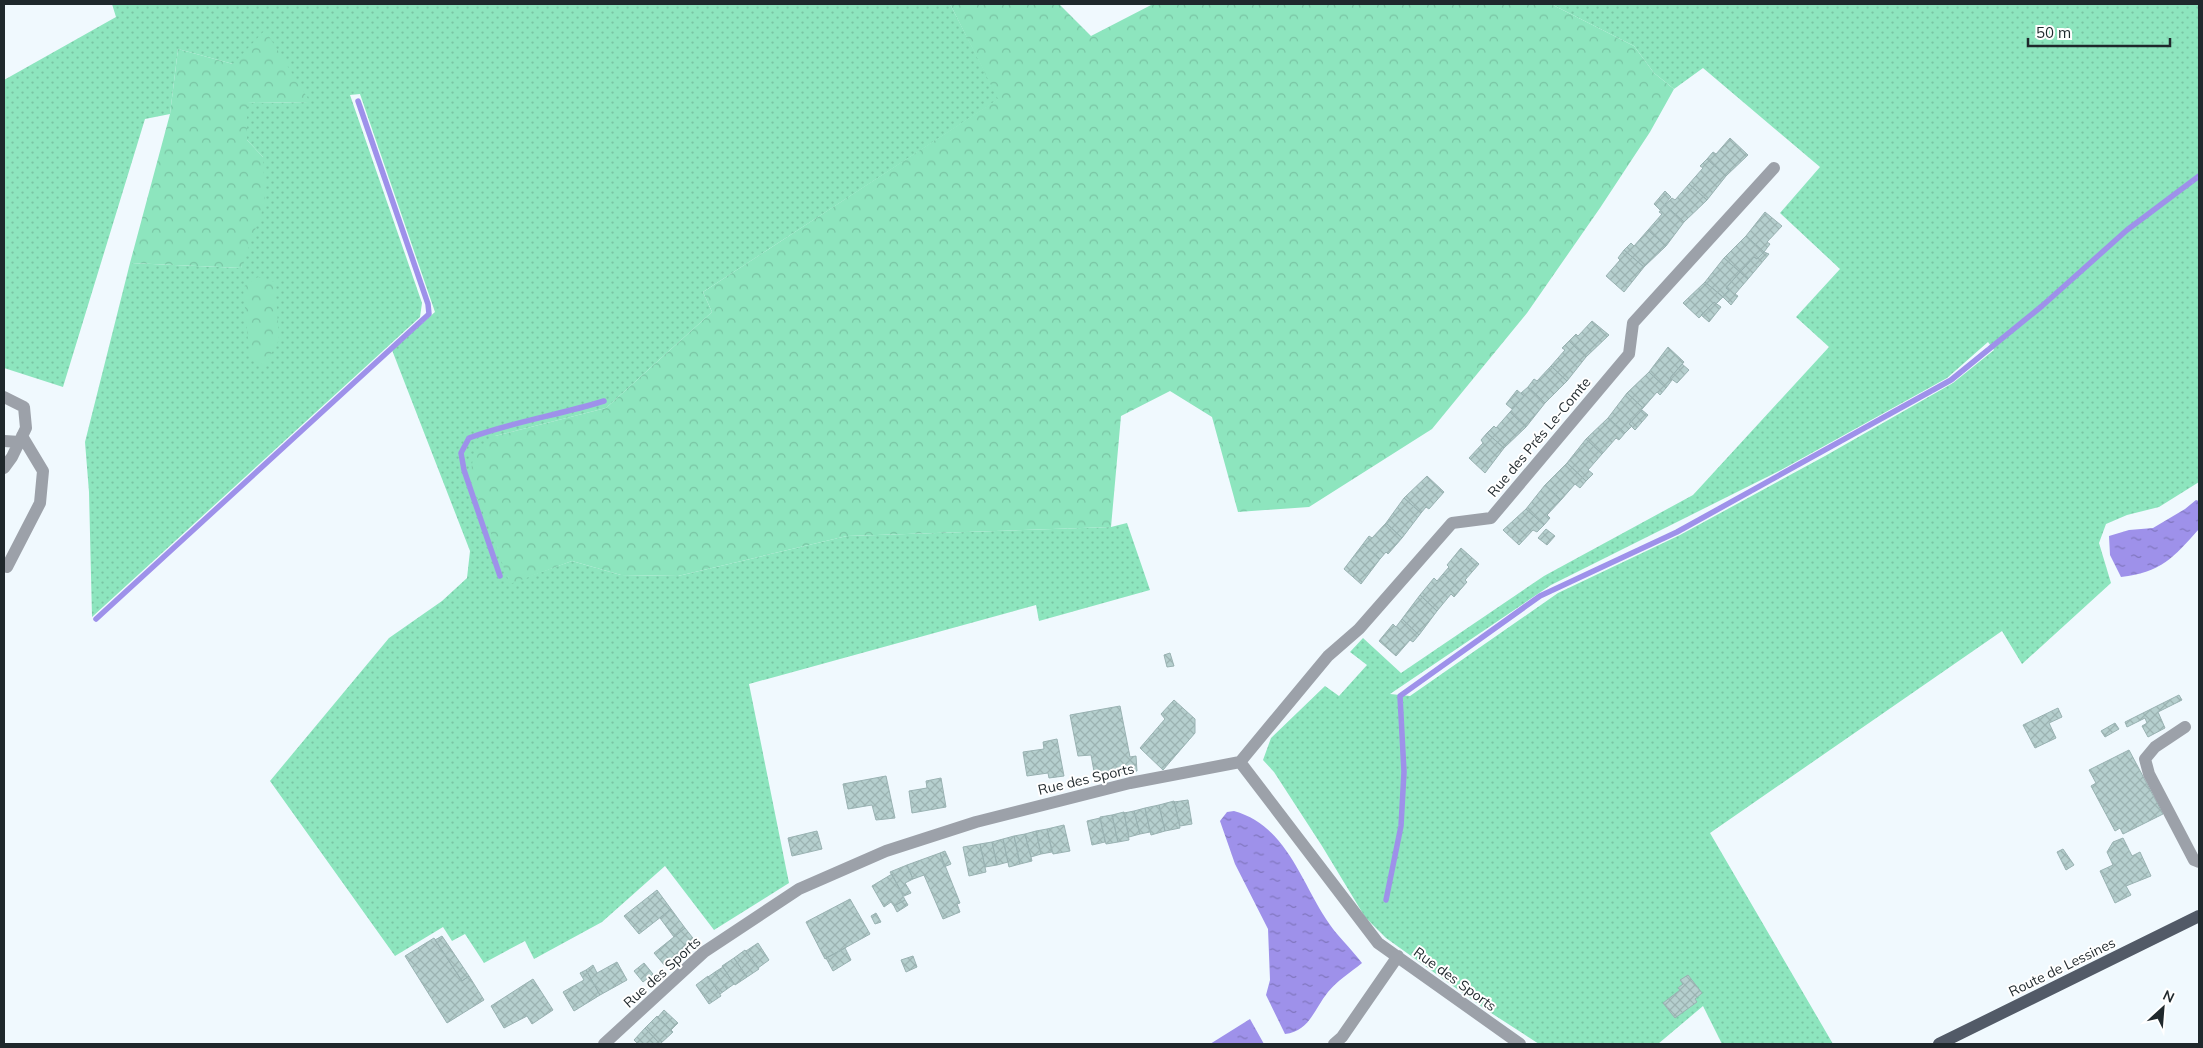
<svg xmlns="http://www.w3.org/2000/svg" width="2203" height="1048" viewBox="0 0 2203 1048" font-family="Mulish,sans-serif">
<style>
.grass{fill:url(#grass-dots);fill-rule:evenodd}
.forest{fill:url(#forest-crowns)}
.water{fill:url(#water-ripples)}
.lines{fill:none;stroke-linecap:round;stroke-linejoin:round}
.stream{stroke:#9e91ea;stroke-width:5.5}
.building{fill:url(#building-cross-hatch);stroke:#99b2b2}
.minor{stroke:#9ca1a9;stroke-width:12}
.major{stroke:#525a67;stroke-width:12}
.labels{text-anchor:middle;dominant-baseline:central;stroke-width:4;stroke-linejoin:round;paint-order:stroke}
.street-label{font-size:14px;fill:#1f282c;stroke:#fff}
</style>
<defs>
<pattern id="grass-dots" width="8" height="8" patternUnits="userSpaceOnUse" patternTransform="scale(1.25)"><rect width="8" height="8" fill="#8de5be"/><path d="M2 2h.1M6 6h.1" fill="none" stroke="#79c4a3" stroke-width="1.8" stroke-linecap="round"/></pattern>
<pattern id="forest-crowns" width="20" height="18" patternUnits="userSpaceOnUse" patternTransform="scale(1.25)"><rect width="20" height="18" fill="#8de5be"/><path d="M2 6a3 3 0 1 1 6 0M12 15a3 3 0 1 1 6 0" fill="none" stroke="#79c4a3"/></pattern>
<pattern id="water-ripples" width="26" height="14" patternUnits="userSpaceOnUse" patternTransform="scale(1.25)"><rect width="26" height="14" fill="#9e91ea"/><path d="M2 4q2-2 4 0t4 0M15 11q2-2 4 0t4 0" fill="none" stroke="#8076be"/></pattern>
<pattern id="building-cross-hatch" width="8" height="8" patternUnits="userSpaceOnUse" patternTransform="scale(1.25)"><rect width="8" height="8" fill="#b5cfce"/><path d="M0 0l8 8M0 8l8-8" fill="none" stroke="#9bb2b1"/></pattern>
</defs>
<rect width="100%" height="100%" fill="#f0f9fe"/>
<path class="grass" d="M 112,4 L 950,4 L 999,99 L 703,292 L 712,312 L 606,408 L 495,436 L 510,583 L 572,561 L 621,575 L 678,576 L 847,536 L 1111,527 L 1127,523 L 1150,590 L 1039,621 L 1036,605 L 749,684 L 789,883 L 714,930 L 665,866 L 602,922 L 534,959 L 525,941 L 484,963 L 465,934 L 452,941 L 443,927 L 395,956 L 270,781 L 389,638 L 442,601 L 467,578 L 470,551 L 392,350 L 435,312 L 360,94 L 350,95 L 422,303 L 420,317 L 92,617 L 89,492 L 85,442 L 130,263 L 241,268 L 263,157 L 247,140 L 247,103 L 309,102 L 233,64 L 178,49 L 170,114 L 145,119 L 63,387 L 4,368 L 4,80 L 116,17 Z
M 1551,4 L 2199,4 L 2199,482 L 2159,507 L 2127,515 L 2106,524 L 2099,543 L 2111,583 L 2022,664 L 2002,631 L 1710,833 L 1833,1044 L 1722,1044 L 1703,1006 L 1658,1044 L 1539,1044 L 1485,1009 L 1386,938 L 1365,917 L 1322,846 L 1274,772 L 1263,760 L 1271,738 L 1325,686 L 1339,696 L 1367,665 L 1350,652 L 1363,638 L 1401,673 L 1544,576 L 1693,495 L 1829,347 L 1796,317 L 1840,269 L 1780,213 L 1820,167 L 1703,68 L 1674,89 L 1654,73 L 1634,46 ZM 1988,342 L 1994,350 L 1953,383 L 1825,456 L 1680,535 L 1558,593 L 1410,696 L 1390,694 L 1551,585 L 1781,470 L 1947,378 Z"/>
<path class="forest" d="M 950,4 L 1059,4 L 1091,36 L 1153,4 L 1551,4 L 1634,46 L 1654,73 L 1674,89 L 1650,132 L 1600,208 L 1527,313 L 1432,429 L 1309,507 L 1238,512 L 1212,417 L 1170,391 L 1121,416 L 1111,527 L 847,536 L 678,576 L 621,575 L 572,561 L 510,584 L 470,478 L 473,458 L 495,436 L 606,408 L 712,312 L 703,292 L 998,99 Z
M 265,30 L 310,102 L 247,103 L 247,140 L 263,157 L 265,203 L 241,268 L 130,263 L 170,114 L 178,49 L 233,64 Z
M 258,277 L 275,282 L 279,340 L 265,365 L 250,360 L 243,287 Z"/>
<path class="water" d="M 2196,500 L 2199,501 L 2199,529 C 2173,558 2162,572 2121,577 L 2110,555 L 2109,536 L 2129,530 L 2153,528 L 2185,509 Z
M 1234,811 C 1285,825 1300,879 1326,919 C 1336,935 1350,947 1362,963 C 1351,972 1337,981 1328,992 C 1314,1009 1310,1031 1285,1034 L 1266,995 L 1270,980 L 1268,929 L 1235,864 L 1220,821 L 1227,812 Z
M 1250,1019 L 1264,1044 L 1210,1044 Z"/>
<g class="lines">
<path class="stream" d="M 500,576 L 464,470 L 461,453 L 469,438 C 512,422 559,415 604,401
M 96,619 L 429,314 L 428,304 L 358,101
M 1386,900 L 1401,826 L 1404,772 L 1400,696 L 1540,596 L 1677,532 L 1951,380 L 2042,306 L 2127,230 L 2199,176"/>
</g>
<path class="building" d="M 1730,138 L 1748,155 L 1726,176 L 1707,159 L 1713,152 L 1716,154 Z
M 1707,159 L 1726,176 L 1707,200 L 1689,184 L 1703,168 L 1700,166 Z
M 1689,184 L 1707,200 L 1684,222 L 1665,205 L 1672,198 L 1675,200 Z
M 1665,191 L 1671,197 L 1660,210 L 1654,204 Z
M 1665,205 L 1684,222 L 1666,246 L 1648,230 L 1662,214 L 1659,212 Z
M 1765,212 L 1782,226 L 1767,242 L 1770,244 L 1764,252 L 1746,236 Z
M 1648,230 L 1666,246 L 1644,267 L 1624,250 L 1631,243 L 1634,246 Z
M 1746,236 L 1764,252 L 1757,259 L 1754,257 L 1740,272 L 1724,258 Z
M 1624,250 L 1644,267 L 1624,292 L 1606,276 L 1620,260 L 1618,258 Z
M 1764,252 L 1769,254 L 1748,279 L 1740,272 L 1754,257 L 1757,259 Z
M 1724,258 L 1740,272 L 1726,288 L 1729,290 L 1723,297 L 1705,282 Z
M 1740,272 L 1748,279 L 1735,294 L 1738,296 L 1731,305 L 1723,297 L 1729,290 L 1726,288 Z
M 1705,282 L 1723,297 L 1716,304 L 1714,302 L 1699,318 L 1683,303 Z
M 1714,302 L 1721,307 L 1709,322 L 1701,315 Z
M 1592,321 L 1609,335 L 1586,357 L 1569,341 L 1576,334 L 1578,336 Z
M 1569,341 L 1586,357 L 1567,381 L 1551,366 L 1565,350 L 1562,348 Z
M 1668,347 L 1684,362 L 1670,378 L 1672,380 L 1666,388 L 1649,372 Z
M 1682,364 L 1689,370 L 1677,383 L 1670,378 Z
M 1551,366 L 1567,381 L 1545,403 L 1528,387 L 1534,379 L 1537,381 Z
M 1649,372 L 1666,388 L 1660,395 L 1657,392 L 1643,408 L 1627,393 Z
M 1528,387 L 1545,403 L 1526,427 L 1510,412 L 1524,396 L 1521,393 Z
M 1517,390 L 1524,396 L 1512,409 L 1506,404 Z
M 1627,393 L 1643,408 L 1629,424 L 1632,426 L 1625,433 L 1608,418 Z
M 1642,410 L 1648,415 L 1635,430 L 1629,424 Z
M 1510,412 L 1526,427 L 1504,448 L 1487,433 L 1494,426 L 1496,428 Z
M 1608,418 L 1625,433 L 1619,440 L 1616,438 L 1602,454 L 1586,439 Z
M 1487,433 L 1504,448 L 1485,473 L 1469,458 L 1483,443 L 1481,440 Z
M 1586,439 L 1602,454 L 1588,470 L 1593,474 L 1586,481 L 1567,463 Z
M 1567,463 L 1586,481 L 1580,488 L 1575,484 L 1561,500 L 1545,485 Z
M 1427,476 L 1444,492 L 1429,509 L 1426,507 L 1421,513 L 1404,498 Z
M 1545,485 L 1561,500 L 1547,515 L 1550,518 L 1544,525 L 1526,509 Z
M 1404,498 L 1421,513 L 1402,538 L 1386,523 Z
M 1526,509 L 1544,525 L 1537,532 L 1533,530 L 1519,545 L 1503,530 Z
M 1386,523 L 1402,538 L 1388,554 L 1386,552 L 1380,559 L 1363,544 L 1369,536 L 1372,538 Z
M 1546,529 L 1555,536 L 1547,545 L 1538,538 Z
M 1363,544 L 1380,559 L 1361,584 L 1344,569 Z
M 1461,548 L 1479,564 L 1465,580 L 1467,582 L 1460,590 L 1443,574 L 1449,567 L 1447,565 Z
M 1443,574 L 1460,590 L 1454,597 L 1451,594 L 1437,611 L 1420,595 L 1434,578 L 1437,581 Z
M 1420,595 L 1437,611 L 1419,635 L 1402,619 Z
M 1402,619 L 1419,635 L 1413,642 L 1410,640 L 1396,656 L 1379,641 L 1393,624 L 1396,627 Z
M 1170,653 L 1174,666 L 1167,667 L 1164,655 Z
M 2179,695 L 2182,700 L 2158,712 L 2165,728 L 2148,737 L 2142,726 L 2147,723 L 2145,718 L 2127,727 L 2125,722 Z
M 1174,700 L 1195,719 L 1195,733 L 1163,770 L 1140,748 L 1165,719 L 1161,714 Z
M 1120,706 L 1130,757 L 1136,756 L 1137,771 L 1095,777 L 1091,755 L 1078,756 L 1070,715 Z
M 2058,708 L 2062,717 L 2049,723 L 2056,738 L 2035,748 L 2023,725 Z
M 2115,723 L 2119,729 L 2105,737 L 2101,731 Z
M 1057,739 L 1064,776 L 1049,778 L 1048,773 L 1027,776 L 1023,752 L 1044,749 L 1043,742 Z
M 2129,750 L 2163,814 L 2123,834 L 2120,828 L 2115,831 L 2091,786 L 2096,783 L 2089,770 Z
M 886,776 L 895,818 L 876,820 L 872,805 L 848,809 L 843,784 Z
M 941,778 L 946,807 L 912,813 L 909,791 L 927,788 L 926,781 Z
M 1188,800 L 1192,824 L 1180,826 L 1174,802 Z
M 1174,801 L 1180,828 L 1165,831 L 1159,805 Z
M 1159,805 L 1165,831 L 1151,835 L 1145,808 Z
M 1145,808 L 1150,832 L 1140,834 L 1134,811 Z
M 1134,811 L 1140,834 L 1129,837 L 1124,813 Z
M 1124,812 L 1129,840 L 1118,842 L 1112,815 Z
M 1112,815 L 1118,842 L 1106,844 L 1100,817 Z
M 1100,818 L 1105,842 L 1092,845 L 1087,821 Z
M 1064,825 L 1070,851 L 1053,854 L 1047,829 Z
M 1047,829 L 1052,852 L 1041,854 L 1036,831 Z
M 817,831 L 822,849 L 792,856 L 788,838 Z
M 1036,831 L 1041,854 L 1031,857 L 1025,834 Z
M 1025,834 L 1032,861 L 1020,864 L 1014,836 Z
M 1014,836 L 1020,864 L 1009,867 L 1003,839 Z
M 2123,838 L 2132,856 L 2140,852 L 2151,876 L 2126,886 L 2131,895 L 2115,903 L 2100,871 L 2113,865 L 2107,852 L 2113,842 Z
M 1003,839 L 1008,862 L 997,865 L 992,842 Z
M 992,842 L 997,865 L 985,867 L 980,844 Z
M 980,844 L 986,872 L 969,876 L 963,847 Z
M 2063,849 L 2074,865 L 2066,870 L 2057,852 Z
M 945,851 L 951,864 L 944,867 L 940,853 Z
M 940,853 L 960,903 L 957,904 L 960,912 L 943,919 L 924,875 L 913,879 L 907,865 Z
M 907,865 L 913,879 L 905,883 L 911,893 L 904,896 L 890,872 Z
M 892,874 L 905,900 L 894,906 L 891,902 L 884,907 L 872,886 Z
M 657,890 L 671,909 L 639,934 L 624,916 Z
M 850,899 L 870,934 L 825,959 L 806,922 Z
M 905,900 L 908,905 L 897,912 L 894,906 Z
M 671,909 L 685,928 L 674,937 L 660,918 Z
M 876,913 L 881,922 L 875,924 L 871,916 Z
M 685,928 L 696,942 L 665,966 L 654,953 Z
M 442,936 L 469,976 L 462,981 L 435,940 Z
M 434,938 L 462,981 L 469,976 L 484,1000 L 447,1023 L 405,956 Z
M 758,943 L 769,960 L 758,968 L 746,951 Z
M 845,948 L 851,960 L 833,971 L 826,958 Z
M 745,950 L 759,969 L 747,977 L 734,958 Z
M 913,956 L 917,967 L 906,972 L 901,960 Z
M 734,958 L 747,977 L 735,985 L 722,966 Z
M 617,962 L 627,980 L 600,995 L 586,970 L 593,965 L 597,973 Z
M 644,963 L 653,974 L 643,982 L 634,971 Z
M 723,967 L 734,984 L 727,989 L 715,972 Z
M 586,970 L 600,995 L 574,1011 L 563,992 L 584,980 L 580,973 Z
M 715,972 L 727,989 L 720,994 L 708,977 Z
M 1688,975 L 1702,993 L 1695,999 L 1697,1002 L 1675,1018 L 1663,1003 L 1680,990 L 1678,988 L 1683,984 L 1680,980 Z
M 708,976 L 721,996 L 709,1004 L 696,985 Z
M 533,979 L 553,1010 L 532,1024 L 527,1016 L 504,1028 L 491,1006 Z
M 664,1010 L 678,1023 L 671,1030 L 658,1017 Z
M 657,1016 L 673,1032 L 660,1044 L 645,1028 Z
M 645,1028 L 660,1044 L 638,1044 L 634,1040 Z"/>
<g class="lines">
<path class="minor" d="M 4,397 L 24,407 L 26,428 L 12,457 L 4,468
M 4,441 L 20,442
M 7,567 L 40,503 L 43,471 L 22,436
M 2185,727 L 2155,747 L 2145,759 L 2149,774 L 2194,860 L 2199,862
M 1240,762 L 1328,656 L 1359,629 L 1452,523 L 1491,518 L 1629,354 L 1633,323 L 1774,168
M 604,1044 L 704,952 L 799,889 L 886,851 L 976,822 L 1130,783 L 1240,762 L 1378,943 L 1520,1044
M 1334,1044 L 1342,1037 L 1398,956"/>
<path class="major" d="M 1939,1044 L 2199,916"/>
</g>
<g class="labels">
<g class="street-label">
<text transform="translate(1539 437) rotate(-50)">Rue des Prés Le-Comte</text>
<text transform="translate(1086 779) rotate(-13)">Rue des Sports</text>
<text transform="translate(2062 967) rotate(-26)">Route de Lessines</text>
<text transform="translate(662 972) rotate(-42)">Rue des Sports</text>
<text transform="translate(1455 979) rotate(36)">Rue des Sports</text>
</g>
</g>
<rect width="2203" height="1048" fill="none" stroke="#1f282c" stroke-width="10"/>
<g transform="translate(2163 1008) rotate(26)" stroke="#ffffff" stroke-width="4" paint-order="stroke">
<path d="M0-4L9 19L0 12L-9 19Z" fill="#1f282c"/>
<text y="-8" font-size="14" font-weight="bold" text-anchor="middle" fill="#1f282c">N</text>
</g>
<path d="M2028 38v8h142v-8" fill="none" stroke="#1f282c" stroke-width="2.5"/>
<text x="2036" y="38" font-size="15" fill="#1f282c" stroke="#ffffff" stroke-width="4" paint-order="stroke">50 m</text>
</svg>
